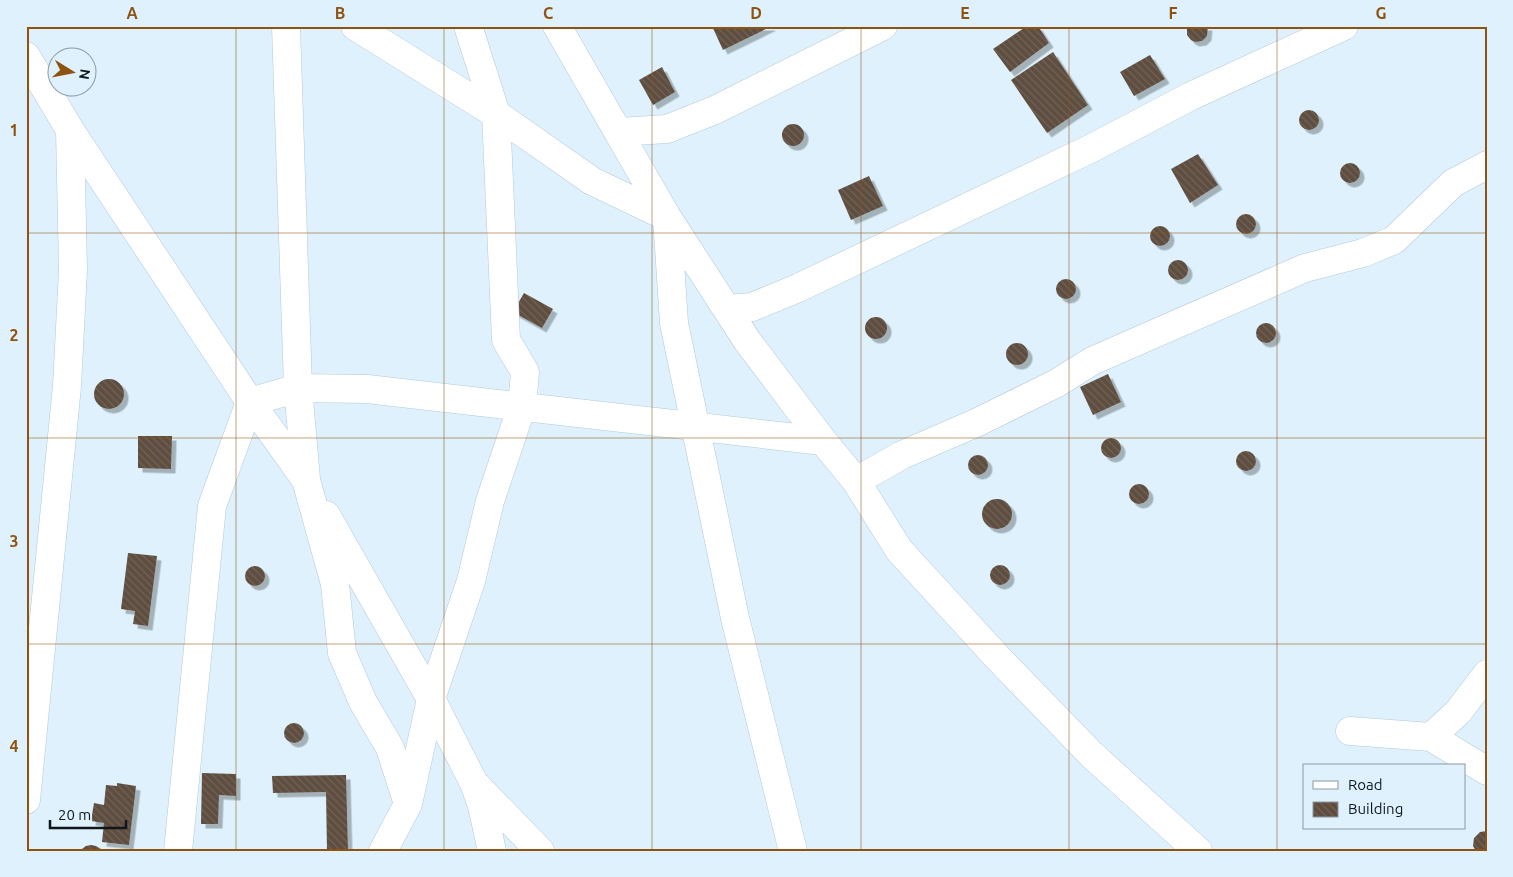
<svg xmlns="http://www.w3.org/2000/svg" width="1513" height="877" viewBox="0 0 1513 877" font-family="Ubuntu,sans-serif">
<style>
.building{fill:url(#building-back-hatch);filter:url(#shadow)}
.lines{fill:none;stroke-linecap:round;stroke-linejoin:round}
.minor-casing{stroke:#b3cad8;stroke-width:29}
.minor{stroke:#fff;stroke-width:28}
.grid{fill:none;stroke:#8e5311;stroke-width:1;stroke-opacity:0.55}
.neatline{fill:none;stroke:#8e5311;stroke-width:2}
.grid-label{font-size:16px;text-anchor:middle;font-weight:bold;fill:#8e5311}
</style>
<defs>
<pattern id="building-back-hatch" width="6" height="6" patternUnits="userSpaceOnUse" patternTransform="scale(1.25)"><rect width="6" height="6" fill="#5e4d3f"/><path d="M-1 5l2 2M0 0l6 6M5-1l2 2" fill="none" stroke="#706358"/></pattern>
<filter id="shadow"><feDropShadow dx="4.5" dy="4.5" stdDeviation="0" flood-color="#0004"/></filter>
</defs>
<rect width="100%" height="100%" fill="#def1fc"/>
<path class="building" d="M 712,26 L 772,26 L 723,50 Z
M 1027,26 L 1038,26 L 1049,43 L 1010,72 L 993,49 Z
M 1187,26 L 1208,26 L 1207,36 L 1202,41 L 1195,42 L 1191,40 L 1187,35 Z
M 1053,52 L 1088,105 L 1047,133 L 1011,80 Z
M 1150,55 L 1165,79 L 1134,96 L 1120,72 Z
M 662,67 L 675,92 L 653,105 L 639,80 Z
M1299 120a10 10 0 1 1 20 0a10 10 0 1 1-20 0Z
M782 135a11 11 0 1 1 22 0a11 11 0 1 1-22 0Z
M 1198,154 L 1218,185 L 1190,203 L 1171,169 Z
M1340 173a10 10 0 1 1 20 0a10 10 0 1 1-20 0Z
M 869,176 L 883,206 L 851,220 L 838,190 Z
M1236 224a10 10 0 1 1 20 0a10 10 0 1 1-20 0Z
M1150 236a10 10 0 1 1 20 0a10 10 0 1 1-20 0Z
M1168 270a10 10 0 1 1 20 0a10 10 0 1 1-20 0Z
M1056 289a10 10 0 1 1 20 0a10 10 0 1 1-20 0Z
M 524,293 L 553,309 L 542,328 L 513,312 Z
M865 328a11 11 0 1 1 22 0a11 11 0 1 1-22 0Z
M1256 333a10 10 0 1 1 20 0a10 10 0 1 1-20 0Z
M1006 354a11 11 0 1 1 22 0a11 11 0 1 1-22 0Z
M 1108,374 L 1121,402 L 1093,415 L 1080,387 Z
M94 394a15 15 0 1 1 30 0a15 15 0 1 1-30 0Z
M 138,436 L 172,436 L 171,469 L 138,468 Z
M1101 448a10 10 0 1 1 20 0a10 10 0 1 1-20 0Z
M1236 461a10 10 0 1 1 20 0a10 10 0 1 1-20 0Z
M968 465a10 10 0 1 1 20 0a10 10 0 1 1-20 0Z
M1129 494a10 10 0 1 1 20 0a10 10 0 1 1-20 0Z
M982 514a15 15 0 1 1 30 0a15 15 0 1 1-30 0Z
M 128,553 L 157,556 L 148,626 L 133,624 L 135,611 L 121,609 Z
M990 575a10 10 0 1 1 20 0a10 10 0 1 1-20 0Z
M245 576a10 10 0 1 1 20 0a10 10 0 1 1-20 0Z
M284 733a10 10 0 1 1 20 0a10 10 0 1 1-20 0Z
M 202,773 L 236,774 L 236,796 L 219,795 L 218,824 L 201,824 Z
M 346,775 L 348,851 L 327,851 L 326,792 L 273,793 L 272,776 Z
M 117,783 L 136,786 L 129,845 L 102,842 L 104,823 L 91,821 L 94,803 L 104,805 L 106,785 L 117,786 Z
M 1487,831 L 1487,851 L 1476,851 L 1473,846 L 1474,838 L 1480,832 Z
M 91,845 L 96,846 L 104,851 L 79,851 L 86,846 Z"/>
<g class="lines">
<defs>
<path id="minor" d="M 286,26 L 298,388 L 306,479
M 355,26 L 496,114 L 592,181 L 667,217 L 674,323 L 735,618 L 793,851
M 557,26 L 667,217 L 748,342 L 823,441 L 856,481 L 899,550 L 998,658 L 1092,755 L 1198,851
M 26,56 L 70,130 L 250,402 L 306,480 L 335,584 L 342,653 L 363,702 L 390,748 L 408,804 L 383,851
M 618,132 L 667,129 L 715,110 L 883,26
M 727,309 L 752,307 L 798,288 L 1092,148 L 1191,96 L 1344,26
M 856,481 L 902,455 L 978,422 L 1057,383 L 1092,361 L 1305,268 L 1363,253 L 1394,240 L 1453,183 L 1487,165
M 326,515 L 431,699 L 474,783 L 482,806 L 492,851
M 1350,731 L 1431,737 L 1487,771
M 1431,737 L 1458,712 L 1487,674
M 477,786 L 540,851
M 26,800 L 67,386 L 73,270 L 70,130
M 408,804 L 431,699 L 471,581 L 490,501 L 522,406 L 525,372 L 506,340 L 496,114 L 468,26
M 178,851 L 212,506 L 250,402 L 298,388 L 367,389 L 823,441"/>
</defs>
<use href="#minor" class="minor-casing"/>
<use href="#minor" class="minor"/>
</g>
<path class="grid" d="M 236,26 L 236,851M 444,26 L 444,851M 652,26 L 652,851M 861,26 L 861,851M 1069,26 L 1069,851M 1277,26 L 1277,851M 26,233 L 1487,233M 26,438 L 1487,438M 26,644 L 1487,644"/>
<rect width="1513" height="877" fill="none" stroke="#def1fc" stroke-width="55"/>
<rect x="1303" y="764" width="162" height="65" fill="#def1fc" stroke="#8b9aa2"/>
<rect x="1313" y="781" width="25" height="8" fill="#ffffff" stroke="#8b9aa2"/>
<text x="1348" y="790" font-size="15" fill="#0f171c">Road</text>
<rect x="1313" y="802" width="25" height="15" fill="url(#building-back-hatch)" stroke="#8b9aa2"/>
<text x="1348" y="814" font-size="15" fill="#0f171c">Building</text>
<g transform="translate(72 72) rotate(100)"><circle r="24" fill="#def1fc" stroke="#8b9aa2"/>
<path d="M0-4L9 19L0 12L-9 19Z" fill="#8e5311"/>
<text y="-8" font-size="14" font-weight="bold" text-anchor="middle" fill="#0f171c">N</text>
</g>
<path d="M50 820v8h76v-8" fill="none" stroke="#0f171c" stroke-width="2.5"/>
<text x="58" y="820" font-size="15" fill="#0f171c" stroke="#def1fc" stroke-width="4" paint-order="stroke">20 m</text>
<rect x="28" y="28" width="1458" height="822" class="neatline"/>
<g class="grid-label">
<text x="132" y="19">A</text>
<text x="340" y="19">B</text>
<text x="548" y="19">C</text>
<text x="756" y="19">D</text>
<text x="965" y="19">E</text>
<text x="1173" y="19">F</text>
<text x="1381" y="19">G</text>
<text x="14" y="136">1</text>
<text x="14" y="341">2</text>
<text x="14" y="547">3</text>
<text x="14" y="752">4</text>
</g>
</svg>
